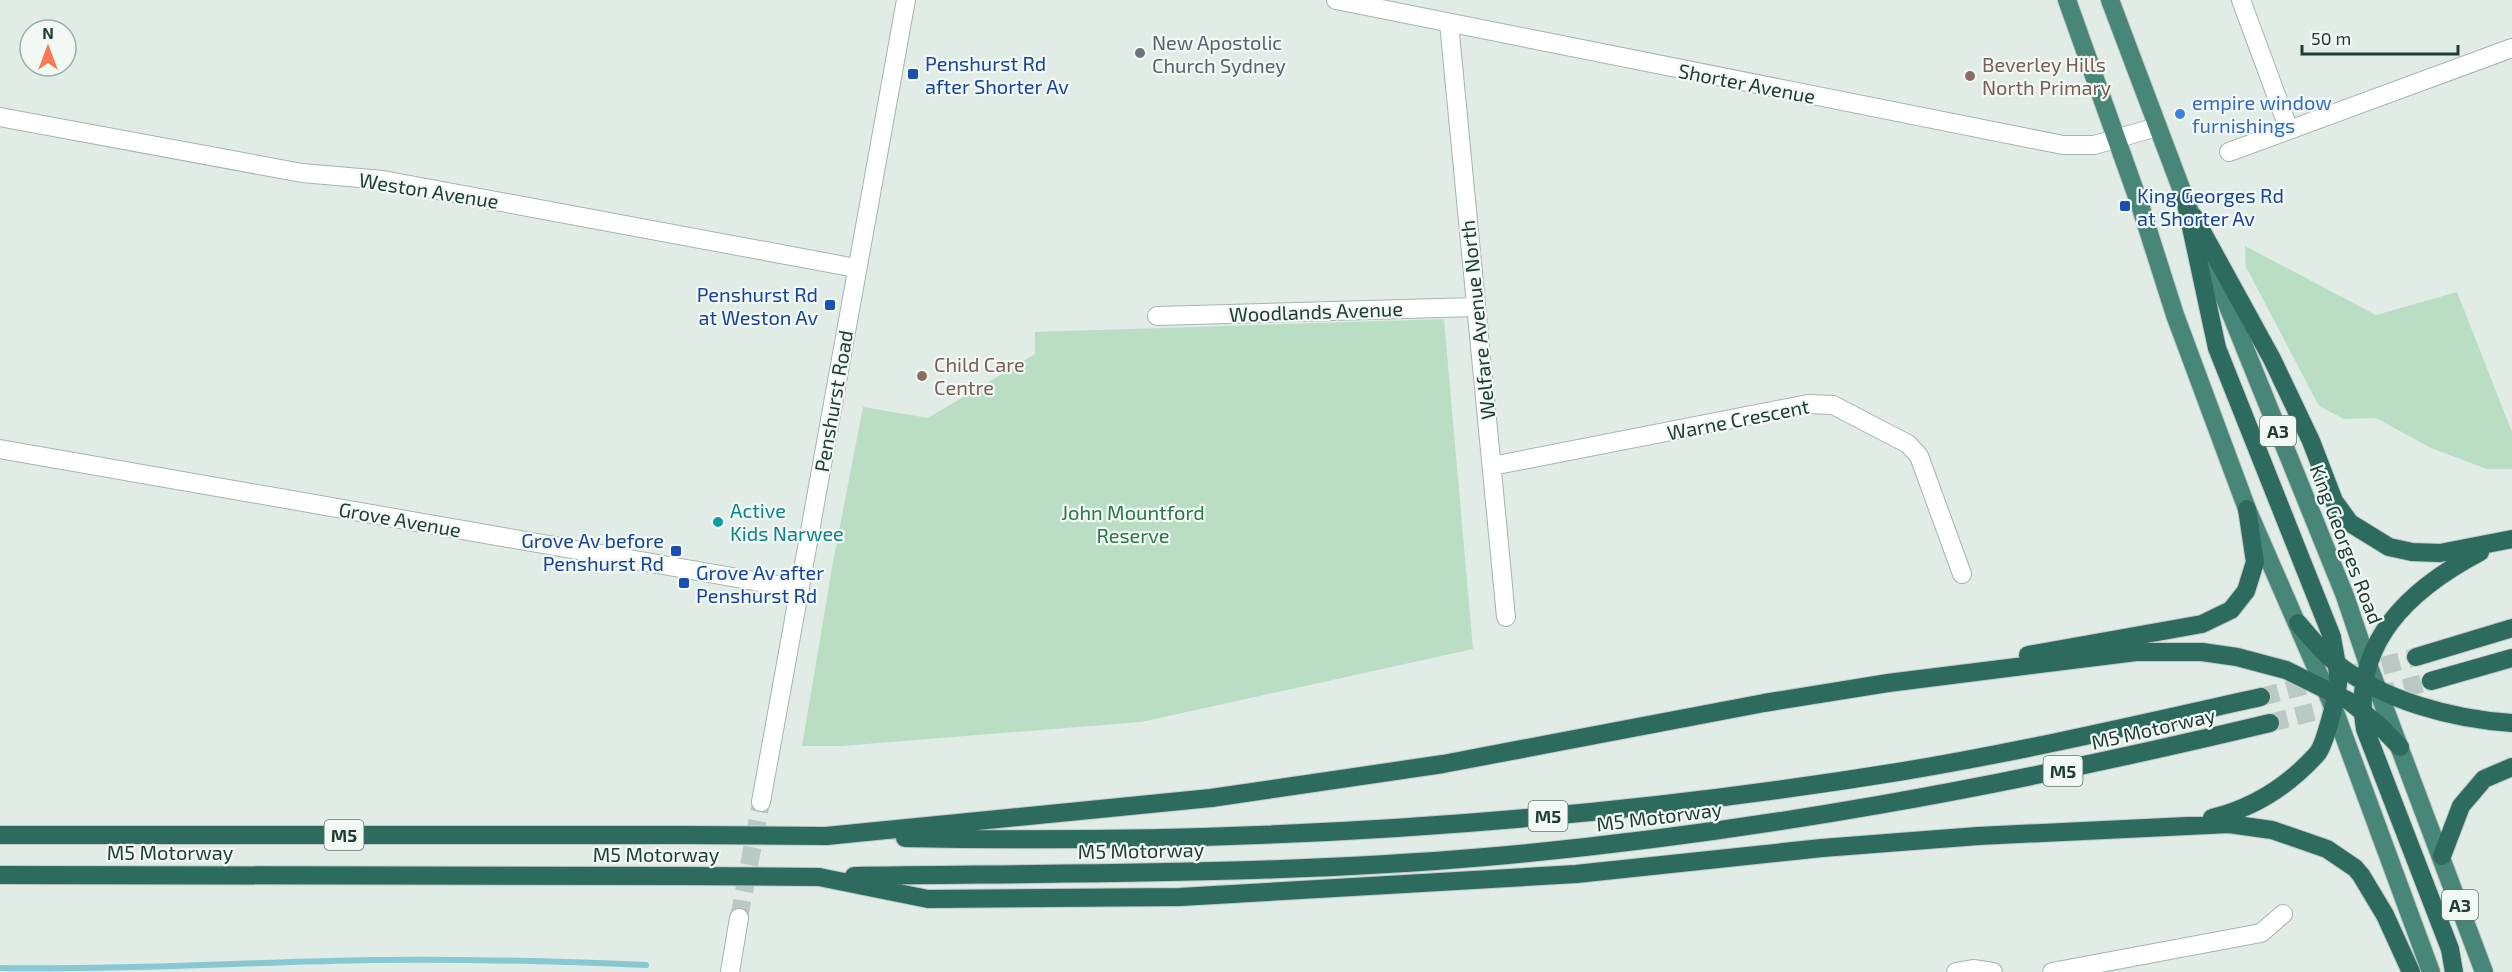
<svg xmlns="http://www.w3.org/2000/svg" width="2512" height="972" viewBox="0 0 2512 972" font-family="'Exo 2',sans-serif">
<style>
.green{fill:#b9dec3}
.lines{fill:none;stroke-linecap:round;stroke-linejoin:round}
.stream{stroke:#87c8d3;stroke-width:6}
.tertiary-tunnel{stroke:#bbc9c4;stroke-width:18;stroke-dasharray:18 9;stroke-linecap:butt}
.motorway-tunnel{stroke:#bbc9c4;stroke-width:18;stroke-dasharray:18 9;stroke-linecap:butt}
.minor-casing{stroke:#a4b4ae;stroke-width:20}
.tertiary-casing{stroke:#a4b4ae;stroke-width:20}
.trunk-casing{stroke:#c1c9c7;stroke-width:20}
.motorway-casing{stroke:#c1c9c7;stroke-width:20}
.minor{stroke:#fff;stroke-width:18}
.tertiary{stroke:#fff;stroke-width:18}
.trunk{stroke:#488778;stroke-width:18}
.motorway{stroke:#2c6b5d;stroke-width:18}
.motorway-bridge-casing{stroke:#c1c9c7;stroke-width:20;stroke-linecap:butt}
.motorway-bridge{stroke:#2c6b5d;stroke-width:18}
.worship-dot{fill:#6b7280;stroke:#f2f9f5;stroke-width:2}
.transit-dot{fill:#1a4fb4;stroke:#f2f9f5;stroke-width:2}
.education-dot{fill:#8d6e63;stroke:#f2f9f5;stroke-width:2}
.shop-dot{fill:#3f7fe0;stroke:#f2f9f5;stroke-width:2}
.culture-dot{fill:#0f9aa8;stroke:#f2f9f5;stroke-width:2}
.labels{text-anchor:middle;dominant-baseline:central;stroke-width:4.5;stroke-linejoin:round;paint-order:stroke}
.shield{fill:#f2f9f5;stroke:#60766f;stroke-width:1.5}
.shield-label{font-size:18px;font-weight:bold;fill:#213e36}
.worship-label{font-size:20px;fill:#5b616d;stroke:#f2f9f5;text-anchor:start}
.transit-label{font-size:20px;fill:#164399;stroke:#f2f9f5;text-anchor:start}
.education-label{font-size:20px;fill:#785e54;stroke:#f2f9f5;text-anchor:start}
.street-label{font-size:20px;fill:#213e36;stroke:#f2f9f5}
.shop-label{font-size:20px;fill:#366cbe;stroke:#f2f9f5;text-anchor:start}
.culture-label{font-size:20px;fill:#0d838f;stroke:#f2f9f5;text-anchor:start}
.park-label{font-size:20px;fill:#2a7646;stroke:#f2f9f5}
</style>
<rect width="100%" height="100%" fill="#e1ece7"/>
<path class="green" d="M 2245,246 L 2376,315 L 2457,292 L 2512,432 L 2512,469 L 2487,469 L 2431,448 L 2376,418 L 2344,419 L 2319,406 L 2246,267 Z
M 1444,319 L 1473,649 L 1141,722 L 842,746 L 802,746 L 833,562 L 863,407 L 928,418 L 1035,354 L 1035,332 Z"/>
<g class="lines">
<path class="stream" d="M 0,968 C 125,970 249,962 373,960 C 464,959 555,961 646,965"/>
<path class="tertiary-tunnel" d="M 739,918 L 761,802"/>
<path class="motorway-tunnel" d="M 2356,673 L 2416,657
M 2378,695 L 2431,681
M 2261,697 L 2323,681
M 2270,723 L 2348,703"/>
<defs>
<path id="minor" d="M 2241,0 L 2289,130
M 1449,23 L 1506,617
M 0,117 L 302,173 L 383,180 L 856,268
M 2229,152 L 2512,48
M 1157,316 L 1475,307
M 0,449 L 800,589
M 1492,466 L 1808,404 L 1833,405 L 1908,444 L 1919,456 L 1962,574
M 1956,972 L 1973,969 L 1993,972
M 2052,972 L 2261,933 L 2283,914"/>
<path id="tertiary" d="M 1336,0 L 2063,145 L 2094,145 L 2157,127
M 761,802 L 906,0
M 730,972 L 739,918"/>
<path id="trunk" d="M 2067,0 L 2140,205 L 2175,315 L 2247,509 L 2334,709 L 2431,972
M 2110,0 L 2190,212
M 2206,252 L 2345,596 L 2368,664 L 2484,972"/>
<path id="motorway" d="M 2185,199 L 2217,348 L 2332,637 C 2334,652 2339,668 2338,683 C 2337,696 2325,745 2317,754 C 2288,786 2254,808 2212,818
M 2194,217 L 2272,359 L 2311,441 L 2334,501 L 2350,523 L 2389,547 L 2412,552 L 2440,553 L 2512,539
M 2298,623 C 2310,637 2322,652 2336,663 C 2383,701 2453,719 2512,723
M 2028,655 L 2202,624 L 2231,610 L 2246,591 L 2255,562 L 2247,509
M 2416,657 L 2512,628
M 2431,681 L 2512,658
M 0,835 L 689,835
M 826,836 L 1211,798 L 1443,764 L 1764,703 L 1888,683 L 2136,652 L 2202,652 L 2237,657 L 2286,670 L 2349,701 L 2380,726 L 2400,747
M 905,838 C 1237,845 1570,825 1898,772 C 2020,752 2140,724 2261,697
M 2442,856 L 2461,806 L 2484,779 L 2512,767
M 0,875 L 682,876
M 854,876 C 1064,873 1275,875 1485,857 C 1752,834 2011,785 2270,723
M 819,877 L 928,899 L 1180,897 L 1576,874 L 1822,848 L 1978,836 L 2229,824 L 2272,830 L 2327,849 L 2355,868 L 2361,875 L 2385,915 L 2411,972
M 2454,972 L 2450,949 L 2365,729 C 2350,643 2410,589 2480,552"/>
</defs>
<use href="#minor" class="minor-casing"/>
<use href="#tertiary" class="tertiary-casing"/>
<use href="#trunk" class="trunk-casing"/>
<use href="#motorway" class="motorway-casing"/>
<use href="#minor" class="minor"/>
<use href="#tertiary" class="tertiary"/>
<use href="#trunk" class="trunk"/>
<use href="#motorway" class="motorway"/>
<defs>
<path id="motorway-bridge" d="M 689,835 L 826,836
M 682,876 L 819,877"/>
</defs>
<use href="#motorway-bridge" class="motorway-bridge-casing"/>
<use href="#motorway-bridge" class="motorway-bridge"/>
</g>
<circle class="worship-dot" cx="1140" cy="53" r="6"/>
<g class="transit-dot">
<rect x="907" y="68" width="12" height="12" rx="3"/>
<rect x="2119" y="200" width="12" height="12" rx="3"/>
<rect x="824" y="299" width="12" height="12" rx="3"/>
<rect x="670" y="545" width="12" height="12" rx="3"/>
<rect x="678" y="577" width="12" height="12" rx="3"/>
</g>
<g class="education-dot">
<circle cx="1970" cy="76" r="6"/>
<circle cx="922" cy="376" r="6"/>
</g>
<circle class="shop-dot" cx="2180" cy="114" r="6"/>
<circle class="culture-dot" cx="718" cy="522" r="6"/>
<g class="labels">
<g class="shield">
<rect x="2260" y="416" width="36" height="30" rx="4.5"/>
<rect x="2043.5" y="756" width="39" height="30" rx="4.5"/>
<rect x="1528.5" y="801" width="39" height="30" rx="4.5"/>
<rect x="324.5" y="820" width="39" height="30" rx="4.5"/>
<rect x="2442" y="890" width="36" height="30" rx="4.5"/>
</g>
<g class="shield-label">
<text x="2278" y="431">A3</text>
<text x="2063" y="771">M5</text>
<text x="1548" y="816">M5</text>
<text x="344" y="835">M5</text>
<text x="2460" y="905">A3</text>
</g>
<g class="worship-label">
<text x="1152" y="42">New Apostolic<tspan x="1152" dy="23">Church Sydney</tspan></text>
</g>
<g class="transit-label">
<text x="925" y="63">Penshurst Rd<tspan x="925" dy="23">after Shorter Av</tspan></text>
<text x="2137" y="195">King Georges Rd<tspan x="2137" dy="23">at Shorter Av</tspan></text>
<text x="818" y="294" text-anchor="end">Penshurst Rd<tspan x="818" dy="23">at Weston Av</tspan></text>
<text x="664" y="540" text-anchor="end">Grove Av before<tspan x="664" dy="23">Penshurst Rd</tspan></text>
<text x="696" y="572">Grove Av after<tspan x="696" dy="23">Penshurst Rd</tspan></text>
</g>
<g class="education-label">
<text x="1982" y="64">Beverley Hills<tspan x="1982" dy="23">North Primary</tspan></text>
<text x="934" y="364">Child Care<tspan x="934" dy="23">Centre</tspan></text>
</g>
<g class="street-label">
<text transform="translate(1747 83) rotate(11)">Shorter Avenue</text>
<text transform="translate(429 190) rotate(9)">Weston Avenue</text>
<text transform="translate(1316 311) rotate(-2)">Woodlands Avenue</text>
<text transform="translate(1477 320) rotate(-96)">Welfare Avenue North</text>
<text transform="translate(833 401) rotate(-80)">Penshurst Road</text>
<text transform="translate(1738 419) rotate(-11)">Warne Crescent</text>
<text transform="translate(400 519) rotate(10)">Grove Avenue</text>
<text transform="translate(2347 544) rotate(69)">King Georges Road</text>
<text transform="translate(2153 728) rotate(-13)">M5 Motorway</text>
<text transform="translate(1659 816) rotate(-7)">M5 Motorway</text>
<text transform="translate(1141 850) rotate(-1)">M5 Motorway</text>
<text x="170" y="852">M5 Motorway</text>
<text x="656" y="854">M5 Motorway</text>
</g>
<g class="shop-label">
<text x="2192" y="102">empire window<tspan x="2192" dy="23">furnishings</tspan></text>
</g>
<g class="culture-label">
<text x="730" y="510">Active<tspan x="730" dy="23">Kids Narwee</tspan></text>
</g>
<g class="park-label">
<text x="1133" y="512">John Mountford<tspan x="1133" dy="23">Reserve</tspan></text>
</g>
</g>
<g transform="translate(48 48)"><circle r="28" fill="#f2f9f5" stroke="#9eaea9" stroke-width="1.5"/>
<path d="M0-4.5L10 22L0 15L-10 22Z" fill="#f67b55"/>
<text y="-9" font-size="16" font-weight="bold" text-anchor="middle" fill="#213e36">N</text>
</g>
<path d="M2302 45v9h156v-9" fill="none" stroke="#213e36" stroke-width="3"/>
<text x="2311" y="45" font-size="18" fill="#213e36" stroke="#f2f9f5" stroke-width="4.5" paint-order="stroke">50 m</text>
</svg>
